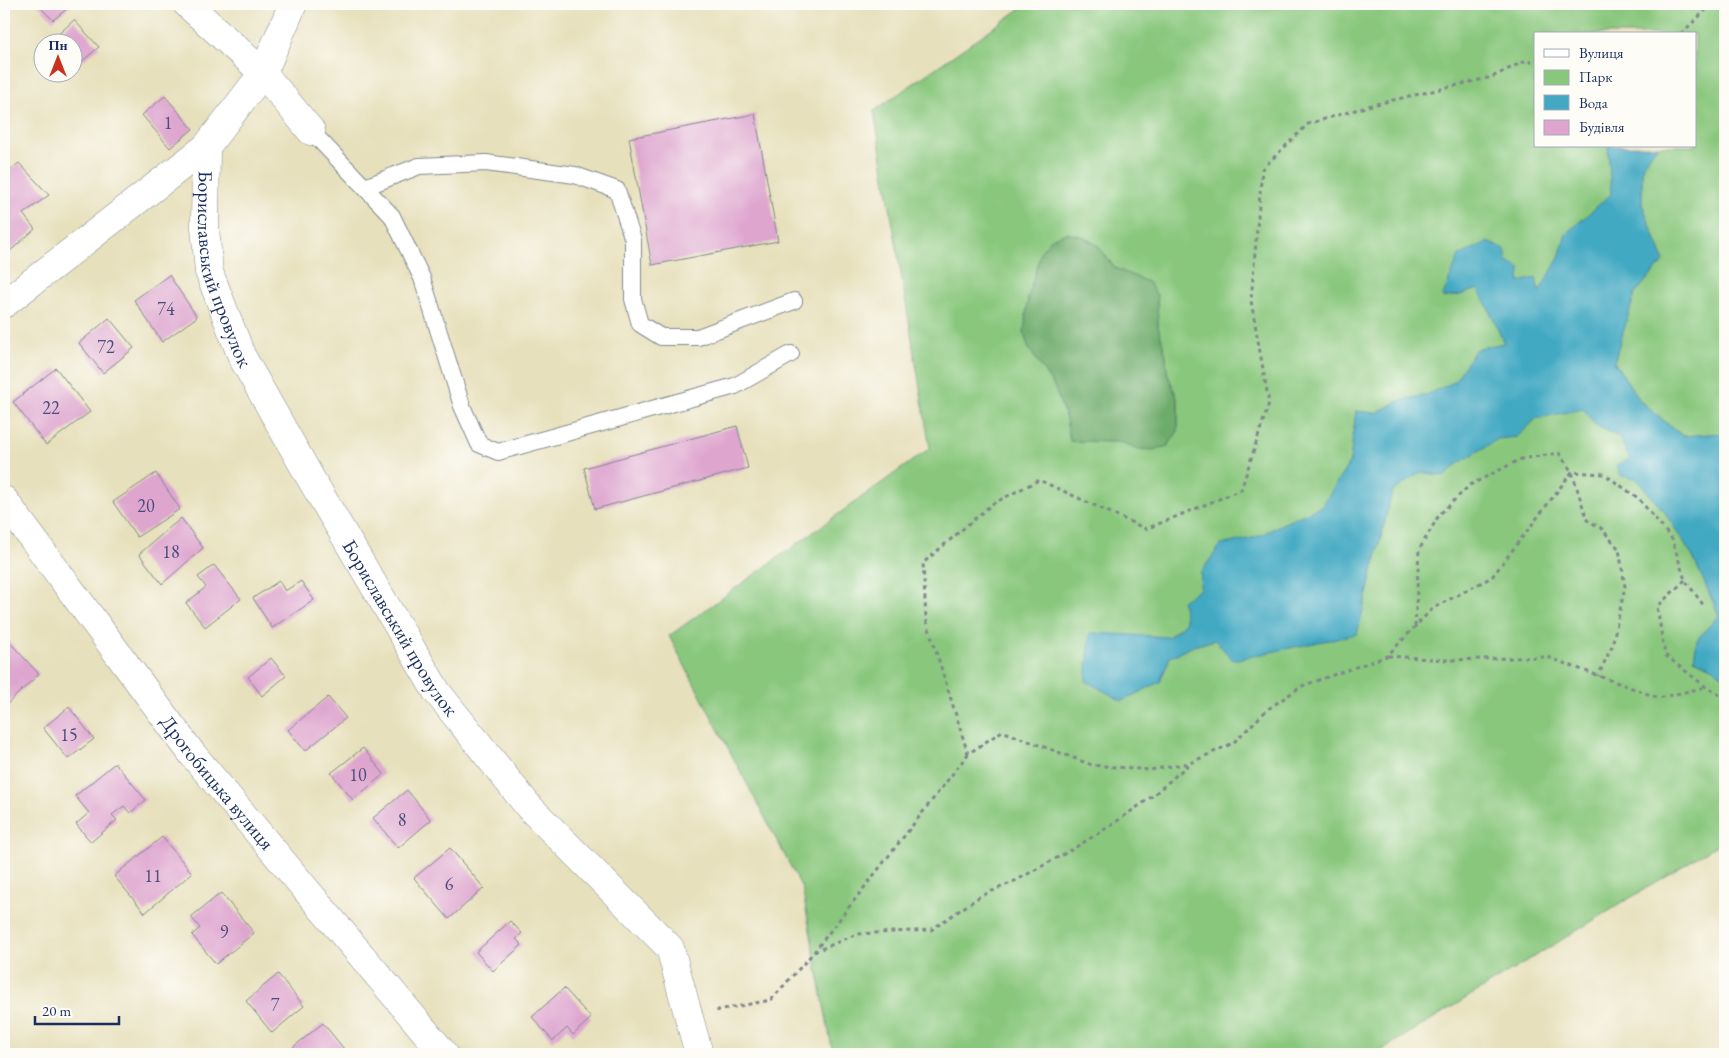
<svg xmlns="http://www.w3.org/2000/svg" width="1729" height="1058" viewBox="0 0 1729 1058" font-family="'EB Garamond',serif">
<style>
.green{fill:#89c77d;stroke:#527b6e;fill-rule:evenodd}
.forest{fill:#6eac6c;stroke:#446e65}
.water{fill:#43a9c3;stroke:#2f6c90}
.building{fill:#dea5cf}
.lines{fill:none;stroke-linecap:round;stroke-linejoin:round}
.service-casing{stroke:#81888d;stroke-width:18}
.minor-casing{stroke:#81888d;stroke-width:29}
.path{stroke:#81888d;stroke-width:3;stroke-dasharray:4 4;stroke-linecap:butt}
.service{stroke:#fff;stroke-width:16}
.minor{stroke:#fff;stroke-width:28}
.labels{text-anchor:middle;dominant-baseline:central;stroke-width:4.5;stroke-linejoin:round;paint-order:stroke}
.number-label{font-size:18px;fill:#4c4c7a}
.street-label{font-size:20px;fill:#1b2f5e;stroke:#fdfcf7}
</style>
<rect width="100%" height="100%" fill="#fdfcf7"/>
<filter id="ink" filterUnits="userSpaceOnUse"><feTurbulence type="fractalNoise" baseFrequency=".02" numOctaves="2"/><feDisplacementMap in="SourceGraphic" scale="10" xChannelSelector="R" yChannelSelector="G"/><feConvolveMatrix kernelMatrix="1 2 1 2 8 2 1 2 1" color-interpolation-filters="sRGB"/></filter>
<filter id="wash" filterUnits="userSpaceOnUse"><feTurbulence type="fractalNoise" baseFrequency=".0096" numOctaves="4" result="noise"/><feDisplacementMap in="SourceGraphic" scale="20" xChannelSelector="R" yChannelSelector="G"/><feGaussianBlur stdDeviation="1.12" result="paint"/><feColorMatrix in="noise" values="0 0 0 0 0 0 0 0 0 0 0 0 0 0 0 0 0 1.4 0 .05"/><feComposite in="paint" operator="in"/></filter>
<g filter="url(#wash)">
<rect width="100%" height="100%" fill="#e7e0bc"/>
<path class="green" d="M 1027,4 L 1725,4 L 1725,433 L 1683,436 L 1641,402 L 1614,362 L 1635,293 L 1664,261 L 1642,204 L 1642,166 L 1657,146 L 1695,146 L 1695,34 L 1535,34 L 1535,146 L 1608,146 L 1612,194 L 1566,234 L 1559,258 L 1539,293 L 1518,282 L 1520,268 L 1442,298 L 1460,295 L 1478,289 L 1489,309 L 1504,343 L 1476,349 L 1455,382 L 1426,395 L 1399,401 L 1376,413 L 1356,411 L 1350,462 L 1322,507 L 1282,524 L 1257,537 L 1221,545 L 1201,572 L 1201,589 L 1186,622 L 1168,637 L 1090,633 L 1160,682 L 1170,657 L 1193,646 L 1215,640 L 1357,634 L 1392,492 L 1421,472 L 1445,476 L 1456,465 L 1498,438 L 1517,437 L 1537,418 L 1584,408 L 1594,424 L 1619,437 L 1630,459 L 1636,478 L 1664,511 L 1694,559 L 1719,615 L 1697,640 L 1694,659 L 1710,666 L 1725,677 L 1725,840 L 1375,1054 L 833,1054 L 802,888 L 669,636 L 930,448 L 874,111 ZM 1097,244 L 1115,268 L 1157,295 L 1158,326 L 1166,356 L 1167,372 L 1178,401 L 1178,431 L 1138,449 L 1120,442 L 1071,441 L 1066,419 L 1055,388 L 1028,347 L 1024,332 Z"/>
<path class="forest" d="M 1066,233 L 1081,236 L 1096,244 L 1115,268 L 1148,282 L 1157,295 L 1158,326 L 1166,356 L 1167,372 L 1178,401 L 1178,431 L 1168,446 L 1153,450 L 1138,449 L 1120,442 L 1070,441 L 1066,419 L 1055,388 L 1028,347 L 1024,332 L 1028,298 L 1041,251 L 1051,239 Z"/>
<path class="water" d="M 1608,146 L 1657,146 L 1642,166 L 1642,204 L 1664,261 L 1635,293 L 1614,362 L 1641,402 L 1682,436 L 1725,433 L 1725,677 L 1710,666 L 1694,659 L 1697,640 L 1719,615 L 1694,559 L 1664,511 L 1636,478 L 1621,476 L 1616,465 L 1630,459 L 1619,437 L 1594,424 L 1584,409 L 1537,418 L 1517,437 L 1498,439 L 1456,465 L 1445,476 L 1421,472 L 1392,492 L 1357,634 L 1233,660 L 1215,640 L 1193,646 L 1170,657 L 1160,682 L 1122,701 L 1086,681 L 1090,633 L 1169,637 L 1186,622 L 1182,601 L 1200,589 L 1201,572 L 1221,545 L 1257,537 L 1282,524 L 1322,506 L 1350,462 L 1356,411 L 1376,413 L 1400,401 L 1426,395 L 1454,382 L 1476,349 L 1504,343 L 1489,309 L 1478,289 L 1460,295 L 1442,298 L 1459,256 L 1487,242 L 1505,249 L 1507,262 L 1520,268 L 1519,282 L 1536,278 L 1539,292 L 1559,258 L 1566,234 L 1611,194 Z"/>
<g id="blocks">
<path class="building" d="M 37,4 L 73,4 L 53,20 Z
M 74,20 L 99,47 L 72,70 L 72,42 L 50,42 Z
M 165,96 L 193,129 L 170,148 L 142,115 Z
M 755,114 L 778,241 L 652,265 L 629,138 Z
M 19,163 L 49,195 L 23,214 L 35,229 L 9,252 L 4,246 L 4,175 Z
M 169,275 L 197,317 L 162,342 L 134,300 Z
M 109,318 L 134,348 L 103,373 L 79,343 Z
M 56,368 L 90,412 L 46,445 L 13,402 Z
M 737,426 L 748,468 L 595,509 L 584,468 Z
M 156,473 L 180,509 L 137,537 L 113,502 Z
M 181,518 L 203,548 L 162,584 L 139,554 Z
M 214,565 L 241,599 L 205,627 L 186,603 L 206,587 L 198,577 Z
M 279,581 L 285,591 L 301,581 L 314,600 L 272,628 L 253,598 Z
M 4,636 L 39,674 L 4,707 Z
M 271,658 L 286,676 L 262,696 L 248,677 Z
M 328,697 L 346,718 L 305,751 L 288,730 Z
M 69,707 L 94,739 L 68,759 L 43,728 Z
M 363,748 L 384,774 L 353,800 L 331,773 Z
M 115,763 L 146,800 L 130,813 L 124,806 L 112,815 L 117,820 L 91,842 L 76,824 L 89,813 L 75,796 Z
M 407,790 L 431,820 L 398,848 L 373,818 Z
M 162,837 L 192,873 L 145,913 L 114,876 Z
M 450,848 L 484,888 L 449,919 L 414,878 Z
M 221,893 L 254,933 L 216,964 L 192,935 L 200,928 L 191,917 Z
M 510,921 L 522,933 L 516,939 L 522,945 L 493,971 L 476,952 Z
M 278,974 L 304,1006 L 272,1033 L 246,1001 Z
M 564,988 L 591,1018 L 573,1035 L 567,1028 L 553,1041 L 532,1017 Z
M 323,1023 L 348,1054 L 297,1054 L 292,1048 Z"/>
</g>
</g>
<g filter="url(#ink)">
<use href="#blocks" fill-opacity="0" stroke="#81888d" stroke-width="1"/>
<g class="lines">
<defs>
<path id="service" d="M 311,131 L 392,216 L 422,278 L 462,406 L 479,444 L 498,452 L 735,386 L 791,354
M 365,187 L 419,166 L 486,163 L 575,175 L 617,190 L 633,240 L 633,299 L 640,324 L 661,337 L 698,337 L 794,301"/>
<g id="minor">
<path d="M 187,4 L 263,73 L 311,131"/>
<path id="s1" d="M 206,147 L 205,227 L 209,272 L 242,357 L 311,479 L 437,692 L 529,807 L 670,948 L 699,1054"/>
<path d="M 4,304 L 206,147 L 263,73 L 293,4"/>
<path id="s2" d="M 4,500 L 193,755 L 444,1054"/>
</g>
</defs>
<use href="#service" class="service-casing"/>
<use href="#minor" class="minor-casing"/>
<path class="path" d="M 1681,34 L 1712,4
M 1685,580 L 1657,607 L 1665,655 L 1706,687 L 1725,698
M 1415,627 L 1419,550 L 1439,515 L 1470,485 L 1521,459 L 1559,453 L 1572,472 L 1587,520 L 1601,528 L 1619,549 L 1625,587 L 1612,646 L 1598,676
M 1388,656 L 1448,660 L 1547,657 L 1659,698 L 1706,687
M 968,754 L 926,619 L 923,563 L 992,504 L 1039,480 L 1146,529 L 1241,490 L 1269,403 L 1251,301 L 1262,169 L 1308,124 L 1372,105 L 1492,77 L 1527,60 L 1535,64
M 814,952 L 857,934 L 931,930 L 979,897 L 1017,880 L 1073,849 L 1110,826 L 1150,798 L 1189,764
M 718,1012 L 718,1010 L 771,1000 L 814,952 L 968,754 L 1002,731 L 1092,765 L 1150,770 L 1190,763 L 1233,743 L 1268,709 L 1302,686 L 1387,656 L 1433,608 L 1492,577 L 1572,472 L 1604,474 L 1638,498 L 1672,539 L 1685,580 L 1704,606"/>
<use href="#service" class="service"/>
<use href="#minor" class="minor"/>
</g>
</g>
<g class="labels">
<g class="number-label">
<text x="168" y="122">1</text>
<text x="166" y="308">74</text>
<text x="106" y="346">72</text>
<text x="51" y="407">22</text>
<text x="146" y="505">20</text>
<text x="171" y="551">18</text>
<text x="69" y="734">15</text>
<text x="358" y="774">10</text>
<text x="402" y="819">8</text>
<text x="153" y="875">11</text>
<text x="449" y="883">6</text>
<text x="224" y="931">9</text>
<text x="275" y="1004">7</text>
</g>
<g class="street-label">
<text stroke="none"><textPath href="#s1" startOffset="125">Бориславський провулок</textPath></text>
<text stroke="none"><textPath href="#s1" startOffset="530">Бориславський провулок</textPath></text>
<text stroke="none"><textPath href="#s2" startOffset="354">Дрогобицька вулиця</textPath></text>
</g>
</g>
<rect width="1729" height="1058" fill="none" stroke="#fdfcf7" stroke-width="20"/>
<rect x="1534" y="32" width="162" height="115" fill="#fdfcf7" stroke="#a3aaba"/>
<rect x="1544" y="49" width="25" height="8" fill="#ffffff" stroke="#a3aaba"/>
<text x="1579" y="58" font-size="15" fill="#1b2f5e">Вулиця</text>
<rect x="1544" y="70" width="25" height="15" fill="#89c77d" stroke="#a3aaba"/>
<text x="1579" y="82" font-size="15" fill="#1b2f5e">Парк</text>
<rect x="1544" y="95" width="25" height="15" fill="#43a9c3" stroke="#a3aaba"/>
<text x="1579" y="108" font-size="15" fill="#1b2f5e">Вода</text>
<rect x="1544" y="120" width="25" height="15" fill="#dea5cf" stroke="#a3aaba"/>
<text x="1579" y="132" font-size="15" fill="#1b2f5e">Будівля</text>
<g transform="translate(58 58)"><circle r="24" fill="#fdfcf7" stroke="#a3aaba"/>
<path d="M0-4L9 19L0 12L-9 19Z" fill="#c8321e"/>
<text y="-8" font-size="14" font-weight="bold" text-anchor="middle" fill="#1b2f5e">Пн</text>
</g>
<path d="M35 1016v8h84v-8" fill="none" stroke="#1b2f5e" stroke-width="2.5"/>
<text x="42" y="1016" font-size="15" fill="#1b2f5e" stroke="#fdfcf7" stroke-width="4" paint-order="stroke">20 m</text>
</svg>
